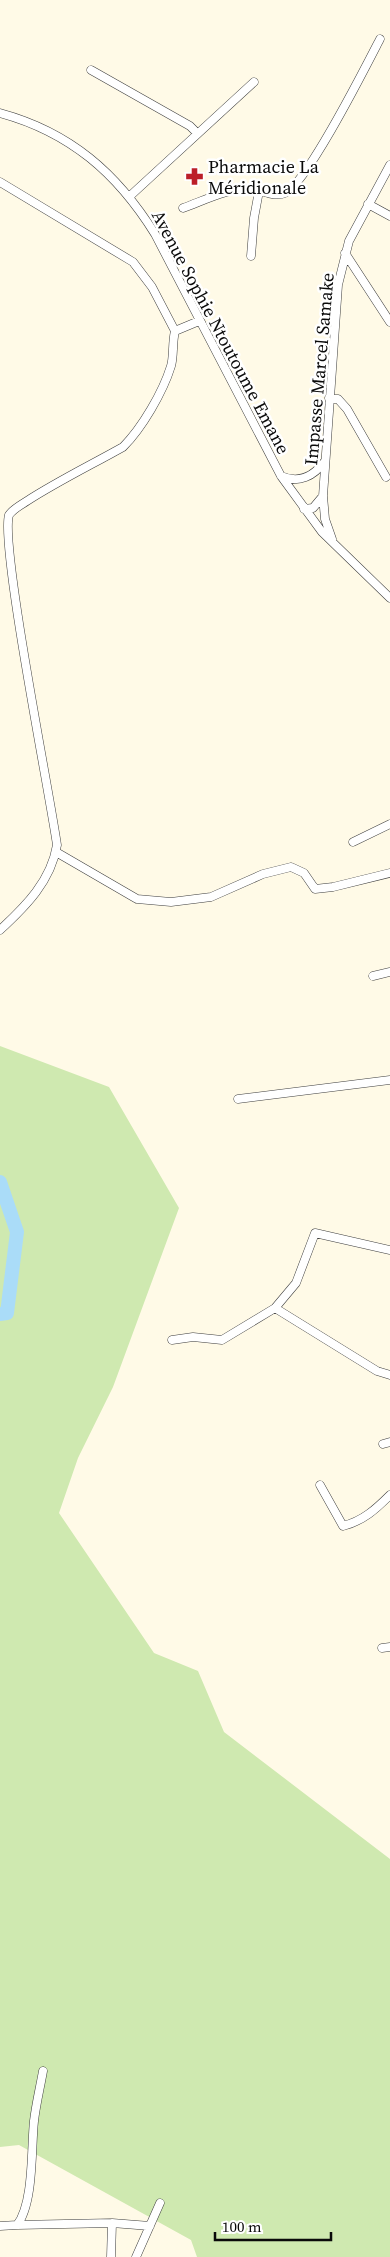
<svg xmlns="http://www.w3.org/2000/svg" width="390" height="2257" viewBox="0 0 390 2257" font-family="'Source Serif 4',serif">
<style>
.green{fill:#cfe9b0}
.lines{fill:none;stroke-linecap:round;stroke-linejoin:round}
.river{stroke:#aadcf8;stroke-width:14}
.minor-casing{stroke:#3d3d3d;stroke-width:9}
.minor{stroke:#fff;stroke-width:8}
.labels{text-anchor:middle;dominant-baseline:central;stroke-width:5;stroke-linejoin:round;paint-order:stroke}
.poi-label{font-size:18px;fill:#0a0a0a;stroke:#fff;text-anchor:start}
.street-label{font-size:18px;fill:#0a0a0a;stroke:#fff}
</style>
<rect width="100%" height="100%" fill="#fffae7"/>
<path class="green" d="M 0,1046 L 109,1087 L 179,1208 L 113,1387 L 78,1458 L 59,1513 L 154,1653 L 198,1671 L 224,1732 L 390,1859 L 390,2257 L 197,2257 L 191,2240 L 19,2145 L 0,2147 Z"/>
<g class="lines">
<path class="river" d="M 0,1182 L 17,1232 L 7,1313 L 0,1314"/>
<defs>
<path id="minor" d="M 91,70 L 190,126 L 197,133
M 0,113 C 70,132 117,173 155,234 L 281,476 L 322,532 L 390,598
M 0,182 L 133,262 L 152,287 L 175,331
M 130,196 L 254,82
M 368,204 L 390,216
M 183,208 C 203,201 230,187 252,189 C 263,190 274,198 285,193 C 307,183 366,66 380,39
M 345,253 L 390,322
M 251,256 L 254,218 L 259,191
M 329,398 L 338,399 L 347,409 L 386,477
M 281,476 C 299,484 314,476 325,461
M 304,509 L 313,508 L 323,496
M 332,539 L 325,519 L 323,496 L 338,285 L 349,241 L 390,165
M 353,842 L 390,824
M 56,852 L 137,899 L 171,902 L 211,897 L 263,874 L 291,867 L 304,873 L 315,889 L 333,887 L 390,873
M 0,930 C 26,906 51,881 57,845 C 50,795 0,545 9,515 C 13,509 21,505 27,501 C 58,481 91,465 123,447 C 142,428 163,392 171,366 C 174,356 172,343 175,331 L 199,321
M 373,976 L 390,972
M 238,1099 L 390,1080
M 275,1308 L 377,1371 L 390,1375
M 172,1340 L 193,1337 L 222,1340 L 275,1308 L 296,1283 L 315,1233 L 390,1250
M 383,1444 L 390,1442
M 320,1485 L 343,1526 C 363,1521 376,1509 390,1495
M 382,1648 L 390,1647
M 17,2225 L 112,2223 L 150,2226
M 0,2226 L 17,2225 C 34,2203 31,2149 34,2121 C 36,2104 40,2088 43,2071
M 111,2257 L 112,2223
M 136,2257 L 160,2203"/>
</defs>
<use href="#minor" class="minor-casing"/>
<use href="#minor" class="minor"/>
</g>
<defs>
<symbol id="pharmacy-bare" viewBox="-9 -9 18 18"><path d="M-2-6h4v4h4v4h-4v4h-4v-4h-4v-4h4Z" fill="#bc1f29" stroke="#fff" stroke-width="2.5" paint-order="stroke"/></symbol>
</defs>
<g fill-rule="evenodd">
<use href="#pharmacy-bare" x="182" y="164" width="25" height="25"/>
</g>
<g class="labels">
<g class="poi-label">
<text x="208" y="166">Pharmacie La<tspan x="208" dy="21">Méridionale</tspan></text>
</g>
<g class="street-label">
<text transform="translate(221 332) rotate(62)">Avenue Sophie Ntoutoume Emane</text>
<text transform="translate(319 369) rotate(-85)">Impasse Marcel Samake</text>
</g>
</g>
<path d="M215 2232v8h116v-8" fill="none" stroke="#0a0a0a" stroke-width="2.5"/>
<text x="222" y="2232" font-size="15" fill="#0a0a0a" stroke="#ffffff" stroke-width="4" paint-order="stroke">100 m</text>
</svg>
